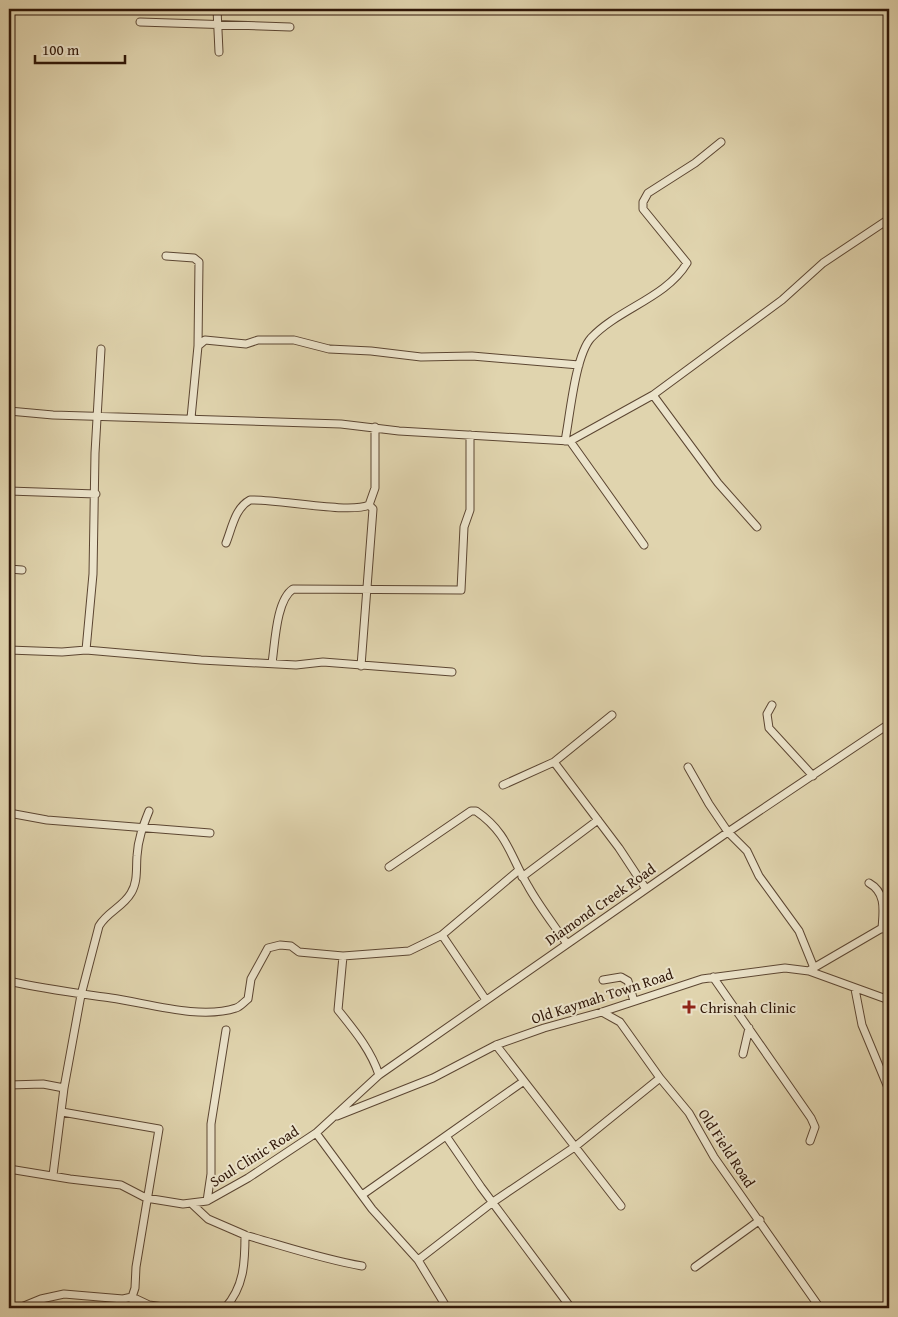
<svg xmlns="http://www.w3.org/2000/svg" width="898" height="1317" viewBox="0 0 898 1317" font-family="'Gentium Book Plus',serif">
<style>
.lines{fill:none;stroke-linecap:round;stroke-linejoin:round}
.minor-casing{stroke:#5c4632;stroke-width:9}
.minor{stroke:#ebe3ca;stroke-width:7}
.poi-dot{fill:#8f2418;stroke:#ebe3ca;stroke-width:2}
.labels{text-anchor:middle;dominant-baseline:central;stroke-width:4;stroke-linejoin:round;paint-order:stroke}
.street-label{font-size:15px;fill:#301708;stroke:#ebe3ca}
.poi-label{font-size:15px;fill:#301708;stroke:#ebe3ca;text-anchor:start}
</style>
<rect width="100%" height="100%" fill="#e0d4ae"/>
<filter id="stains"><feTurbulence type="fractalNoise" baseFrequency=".004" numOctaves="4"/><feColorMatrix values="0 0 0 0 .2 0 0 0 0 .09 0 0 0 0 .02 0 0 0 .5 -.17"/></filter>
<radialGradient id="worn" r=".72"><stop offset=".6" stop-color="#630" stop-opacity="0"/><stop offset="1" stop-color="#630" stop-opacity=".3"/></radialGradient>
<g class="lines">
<defs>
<path id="minor" d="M 217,9 L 219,52
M 140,22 L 290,27
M 166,256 L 194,258 L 199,262 L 198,346
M 653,395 L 718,483 L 757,527
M 9,411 L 53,415 L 341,424 L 399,431 L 570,441 L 653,395 L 782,300 L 823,263 L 889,219
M 191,418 L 198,346 L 205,340 L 246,344 L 258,340 L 294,340 L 329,349 L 371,351 L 421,357 L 472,356 L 579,365
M 565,441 C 570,416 575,356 591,338 C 618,309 666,298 687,263 L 643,209 L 643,202 L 648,193 L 695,163 L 721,142
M 570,441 L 644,545
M 9,491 L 96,494
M 226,543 C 232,528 235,508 250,500 C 278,499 349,514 369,505 L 375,488 L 375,427
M 9,569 L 22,570
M 9,650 L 62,652 L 86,650 L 201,660 L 296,665 L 323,662 L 452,672
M 86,650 L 93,574 L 95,453 L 101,349
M 272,663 C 275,644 276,600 293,589 L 461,590 L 464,527 L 470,510 L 470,435
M 361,666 L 373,509 L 369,505
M 772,705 L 767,714 L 769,728 L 813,776
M 554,762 L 612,715
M 688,767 L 709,804 L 728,832 L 747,851 L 759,876 L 799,931 L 814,968
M 503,785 L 554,762 L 619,848 L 646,889
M 9,813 L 47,820 L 210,833
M 389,867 L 471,811 L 476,811 C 508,833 510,856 528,886 C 539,906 554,925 567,944
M 522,877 L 598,820
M 869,883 C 887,893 883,912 882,929
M 442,935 L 486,1000
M 343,956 L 338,1010 C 354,1030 371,1050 379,1075
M 810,970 L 889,924
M 713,977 L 811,1118 L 815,1127 L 810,1141
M 603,980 L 621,977 L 628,981 L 634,1001
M 9,981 C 43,989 76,993 111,998 C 147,1003 200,1020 236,1008 C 240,1007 244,1002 248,999 L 251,979 L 268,948 L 280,945 L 291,946 L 299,952 L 343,956 L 409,951 L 442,935 L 519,870
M 855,989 L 862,1025 L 889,1090
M 602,1012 L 620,1022 L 660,1078 L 689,1113 L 714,1157 L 820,1308
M 496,1045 L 621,1206
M 743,1054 L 749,1028
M 9,1085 L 43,1084 L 64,1088 L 53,1175
M 64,1088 L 81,995 L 99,926 C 107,912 123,907 131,893 C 138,882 136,868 137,856 C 138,839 143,826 149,811
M 337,1116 L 433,1078 L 496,1045 L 544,1028 L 602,1012 L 702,979 L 785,968 L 809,971 L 889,1000
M 316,1133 L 372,1209 L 418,1260 L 447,1308
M 446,1136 L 481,1187 L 571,1308
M 9,1169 L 70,1179 L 121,1185 L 146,1198 L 183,1204 L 207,1201 L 248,1178 L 316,1133 L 379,1075 L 728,832 L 889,724
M 362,1195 L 524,1081
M 207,1201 L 211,1174 L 211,1124 L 226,1030
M 192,1204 L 208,1219 L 245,1235 C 245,1263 244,1287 225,1308
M 245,1235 C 284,1246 322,1259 362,1266
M 418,1260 L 493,1202 L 576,1146 L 660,1078
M 695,1267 L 760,1220
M 132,1297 L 149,1305 L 171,1308
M 132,1297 L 135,1308
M 24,1306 L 41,1299 L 64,1294 L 123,1299 L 132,1297 L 135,1288 L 136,1267 L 159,1129 L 62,1112"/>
</defs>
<use href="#minor" class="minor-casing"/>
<use href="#minor" class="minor"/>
</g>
<path class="poi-dot" d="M686.5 999.5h5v5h5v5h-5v5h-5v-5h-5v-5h5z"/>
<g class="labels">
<g class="street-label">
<text transform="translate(600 904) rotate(-35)">Diamond Creek Road</text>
<text transform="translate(602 996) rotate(-18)">Old Kaymah Town Road</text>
<text transform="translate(727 1148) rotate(57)">Old Field Road</text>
<text transform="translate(254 1156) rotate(-32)">Soul Clinic Road</text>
</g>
<g class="poi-label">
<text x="700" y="1007">Chrisnah Clinic</text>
</g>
</g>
<rect width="898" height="1317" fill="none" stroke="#e0d4ae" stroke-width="30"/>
<rect x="10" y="10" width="878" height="1297" fill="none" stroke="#301708" stroke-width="2.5"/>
<rect x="15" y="15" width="868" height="1287" fill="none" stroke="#301708"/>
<path d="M35 55v8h90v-8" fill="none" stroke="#301708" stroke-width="2.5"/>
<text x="42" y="55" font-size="15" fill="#301708" stroke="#ebe3ca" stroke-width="4" paint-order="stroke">100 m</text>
<rect width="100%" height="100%" filter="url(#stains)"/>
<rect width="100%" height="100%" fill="url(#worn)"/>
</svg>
